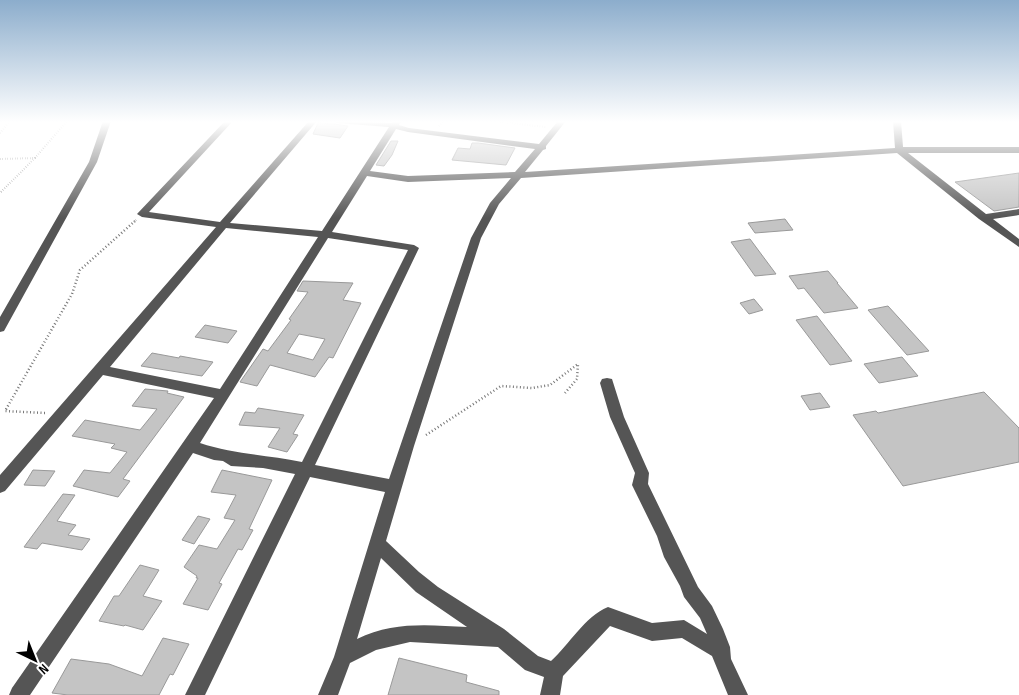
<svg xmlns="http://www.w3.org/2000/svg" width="1019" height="695" viewBox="0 0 1019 695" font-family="'Sofia Sans Condensed',sans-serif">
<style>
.building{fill:#c4c4c4;stroke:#999;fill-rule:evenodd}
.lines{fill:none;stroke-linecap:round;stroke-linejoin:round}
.path-far1{stroke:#777;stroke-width:2;stroke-dasharray:0.5 2;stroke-linecap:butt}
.path{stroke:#777;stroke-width:2.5;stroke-dasharray:1 2.5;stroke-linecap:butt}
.minor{fill:#555;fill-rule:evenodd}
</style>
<rect width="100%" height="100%" fill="#fff"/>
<path class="building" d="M 318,123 L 334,124 L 348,126 L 340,138 L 313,134 Z
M 391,141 L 398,141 L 392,155 L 384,166 L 376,165 Z
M 472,143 L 478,143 L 515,148 L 506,165 L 452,160 L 458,148 L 470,149 Z
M 1019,173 L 1019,207 L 994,211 L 955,182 Z
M 785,219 L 793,230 L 755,233 L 748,223 Z
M 750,239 L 776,274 L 755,276 L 731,242 Z
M 828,271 L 838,283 L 837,283 L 858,308 L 824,313 L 804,288 L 798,289 L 789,276 Z
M 303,281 L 353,283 L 343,300 L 361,303 L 333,358 L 329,357 L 315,377 L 270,365 L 257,386 L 240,382 L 263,349 L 268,351 L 291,320 L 289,319 L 308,292 L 297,291 ZM 299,334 L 325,339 L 313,360 L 287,353 Z
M 754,299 L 763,310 L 749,314 L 740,303 Z
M 888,306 L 929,351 L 907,355 L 868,310 Z
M 817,316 L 852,361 L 830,365 L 796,320 Z
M 205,325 L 237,331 L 228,343 L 195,337 Z
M 152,353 L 179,358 L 180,356 L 213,362 L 202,376 L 141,366 Z
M 902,357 L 918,376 L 879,383 L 864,364 Z
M 145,389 L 168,391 L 167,393 L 184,397 L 123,479 L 130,481 L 118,497 L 73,486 L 84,470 L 110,473 L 127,452 L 111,448 L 115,444 L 72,436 L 85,420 L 140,430 L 157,409 L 132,406 Z
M 984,392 L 1019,428 L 1019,462 L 903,486 L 853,415 L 876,411 L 878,413 Z
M 820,393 L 830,407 L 810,410 L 801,396 Z
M 258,408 L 304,415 L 293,434 L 298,435 L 287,452 L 268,447 L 280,428 L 239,425 L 245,412 L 255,413 Z
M 33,470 L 55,471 L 45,486 L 24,485 Z
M 222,470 L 272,480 L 249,529 L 253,530 L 242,550 L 238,549 L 219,583 L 222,584 L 208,610 L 183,604 L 198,578 L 196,578 L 197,576 L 184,567 L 199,545 L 217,549 L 235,520 L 224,518 L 236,495 L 211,492 Z
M 63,494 L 75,495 L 57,521 L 76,525 L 68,535 L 90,539 L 82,550 L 42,543 L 37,549 L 24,547 Z
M 198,516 L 210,519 L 194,544 L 182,540 Z
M 140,565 L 159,570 L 143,596 L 162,601 L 143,630 L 125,625 L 124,626 L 99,621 L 114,596 L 119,596 Z
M 163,638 L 189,644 L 173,675 L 170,674 L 159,695 L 68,695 L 52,693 L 71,659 L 109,664 L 142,676 Z
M 399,658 L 467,675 L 466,682 L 499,691 L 499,695 L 388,695 Z"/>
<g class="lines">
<path class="path-far1" d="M 495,121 L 546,127
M 439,126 L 443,121
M 0,133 L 10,121
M 35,158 L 67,121
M 0,159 L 35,158 L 0,193
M 134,222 L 136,220"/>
<path class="path" d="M 45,413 L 5,411 L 72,294 L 80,270 L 135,221
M 426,435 L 501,386 L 532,388 L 550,385 L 578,364 L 577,379 L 565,393"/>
<path class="minor" d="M 103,121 L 111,121 L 97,162 L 4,331 L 0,332 L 0,317 L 89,162 Z
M 225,121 L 233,121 L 149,212 L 220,222 L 309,121 L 317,121 L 230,223 L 322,231 L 389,127 L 337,123 L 333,121 L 392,123 L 393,121 L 401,121 L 399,125 L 409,128 L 539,144 L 558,121 L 566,121 L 546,146 L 546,149 L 543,150 L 525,172 L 895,148 L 893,121 L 901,121 L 903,147 L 1019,147 L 1019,153 L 908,153 L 986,214 L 1019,209 L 1019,215 L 993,219 L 1019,239 L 1019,247 L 979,219 L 897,153 L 521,178 L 499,204 L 481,238 L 414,446 L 386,541 L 419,572 L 438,587 L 504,629 L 538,656 L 551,661 C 570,644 584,617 608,607 L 652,623 L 684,620 L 707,634 L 700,618 L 684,597 L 680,586 L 664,557 L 657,536 L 632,485 L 635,473 L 610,417 L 600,383 L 602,379 L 607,378 L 612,379 L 624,417 L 649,473 L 648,484 L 698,587 L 712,606 L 723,629 L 730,647 L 731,659 L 748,695 L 728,695 L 712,656 L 682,638 L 652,641 L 610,626 L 563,676 L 560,695 L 540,695 L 544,677 L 525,670 L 498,647 L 410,642 L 376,650 L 350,663 L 338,695 L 318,695 L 334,657 L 385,492 L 310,477 L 205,695 L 185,695 L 295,474 L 263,468 L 231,466 L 223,461 L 214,460 L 193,453 L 30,695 L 9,695 L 12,688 L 214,398 L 103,375 L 5,491 L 0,493 L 0,475 L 216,227 L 142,217 L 137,214 ZM 396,129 L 408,132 L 535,149 L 515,172 L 408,176 L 370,171 ZM 367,176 L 408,182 L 511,178 L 490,203 L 471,238 L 389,479 L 315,465 L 419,248 L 414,245 L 332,232 ZM 226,228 L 318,237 L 220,389 L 110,367 ZM 328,238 L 408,250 L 302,462 C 267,455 233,454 200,443 ZM 381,558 L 416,592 L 467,627 C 429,625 393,621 357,639 Z"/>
</g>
<linearGradient id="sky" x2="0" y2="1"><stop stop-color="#8cadcc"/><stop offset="0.56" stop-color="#fff"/><stop offset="1" stop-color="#fff" stop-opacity="0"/></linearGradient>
<rect width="1019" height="218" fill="url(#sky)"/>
<g transform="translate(35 660) rotate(137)" stroke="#ffffff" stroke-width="4" paint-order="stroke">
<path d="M0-4L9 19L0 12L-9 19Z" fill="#000000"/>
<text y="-8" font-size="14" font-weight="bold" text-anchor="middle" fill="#000000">N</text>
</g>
</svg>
